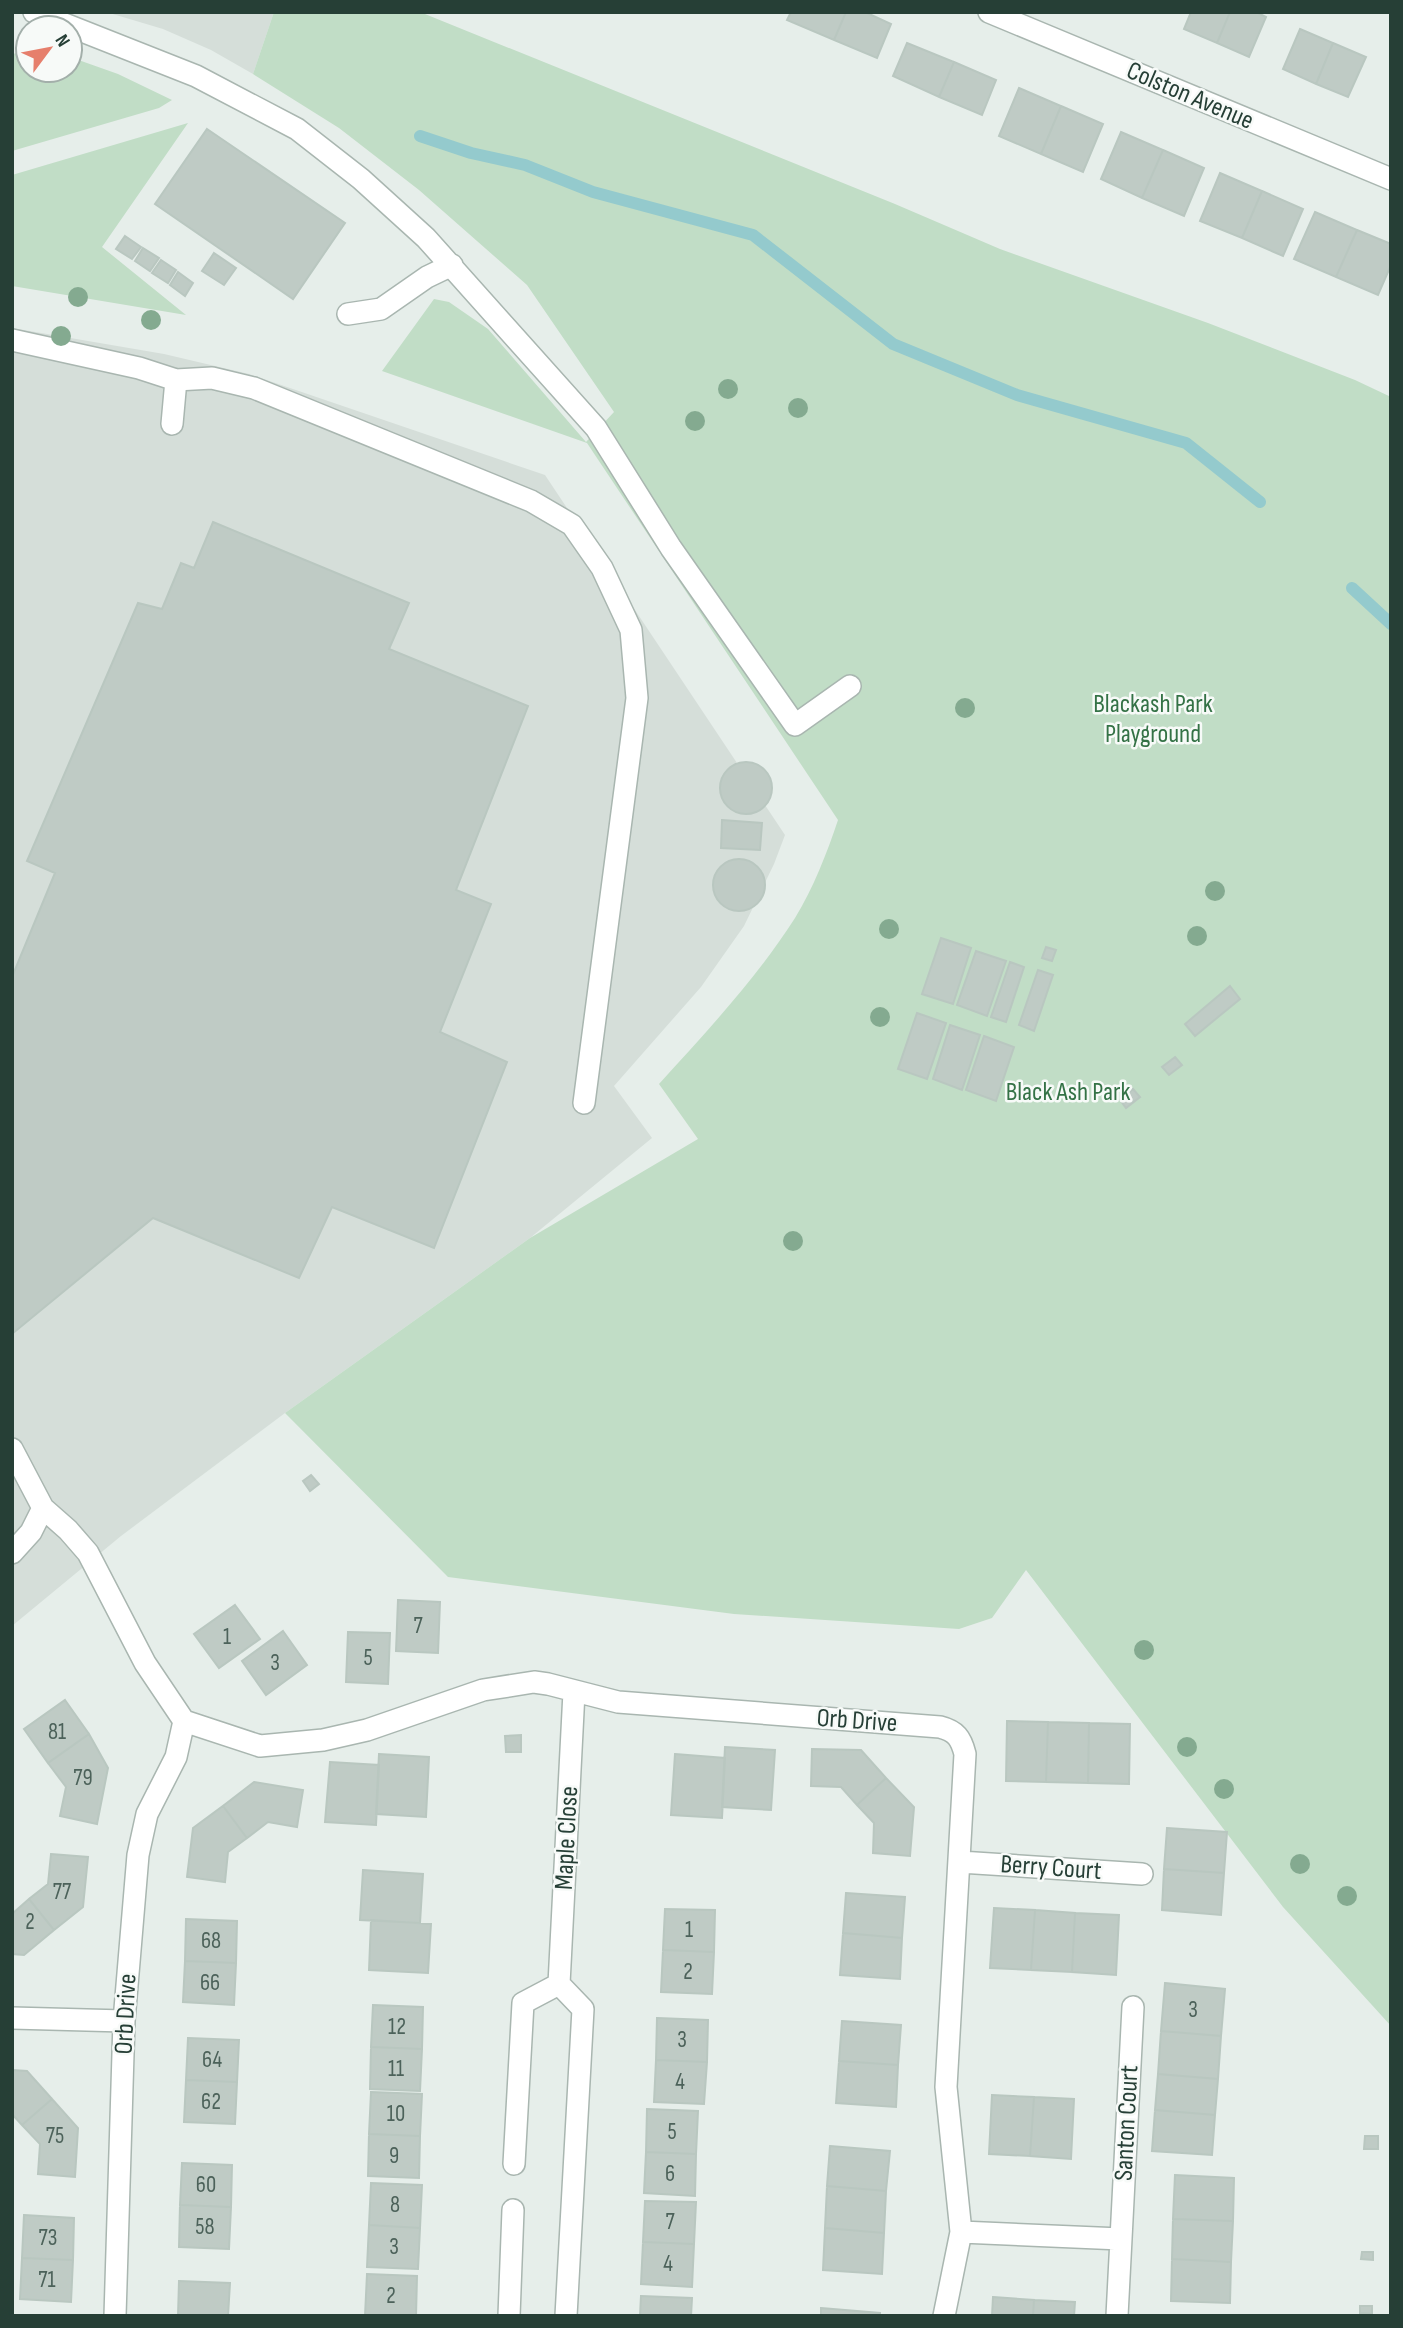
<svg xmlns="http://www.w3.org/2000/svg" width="1403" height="2328" viewBox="0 0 1403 2328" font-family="'Sofia Sans Condensed',sans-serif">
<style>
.built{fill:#d5ded9}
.green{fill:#c1ddc6}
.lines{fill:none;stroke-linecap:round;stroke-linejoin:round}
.stream{stroke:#94cacd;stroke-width:12}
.building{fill:#bfcbc5;stroke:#b9c7c0;stroke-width:2}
.minor-casing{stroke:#a9b6b0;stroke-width:24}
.minor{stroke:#fff;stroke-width:21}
.tree{fill:#84aa90}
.labels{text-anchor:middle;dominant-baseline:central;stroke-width:5;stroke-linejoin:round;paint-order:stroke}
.number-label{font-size:23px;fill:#4c625a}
.street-label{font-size:26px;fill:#263f36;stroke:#f7faf8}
.park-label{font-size:26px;fill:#347246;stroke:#f7faf8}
</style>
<rect width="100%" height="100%" fill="#e6eeea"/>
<path class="built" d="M 106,12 L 274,12 L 253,74 L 211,50 L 163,29 Z
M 12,328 L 164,354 L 249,374 L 545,475 L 785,835 L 774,864 L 744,926 L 701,987 L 614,1086 L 652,1138 L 530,1238 L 285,1413 L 121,1536 L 12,1626 Z"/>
<path class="green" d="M 274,12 L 420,12 L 895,204 L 1000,249 L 1208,323 L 1355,380 L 1391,397 L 1391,2026 L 1283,1907 L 1026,1570 L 992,1618 L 959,1629 L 734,1614 L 448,1577 L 285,1413 L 530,1238 L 698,1139 L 659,1084 C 707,1031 756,979 795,918 C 813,889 827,853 838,820 L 587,443 L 382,371 L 434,299 L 449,302 L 488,329 L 586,442 L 614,412 L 527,285 L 419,190 L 339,128 L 253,74 Z
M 28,51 L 28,70 L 70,70 L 70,57 L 118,74 L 172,100 L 159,108 L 12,151 L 12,54 Z
M 188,123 L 102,247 L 186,315 L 12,286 L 12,175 Z"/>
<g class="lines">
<path class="stream" d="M 420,136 L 471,153 L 525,165 L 593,192 L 753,235 L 893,344 L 1017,395 L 1186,443 L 1260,502
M 1352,588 L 1391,624"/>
</g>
<path class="building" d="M 791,12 L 846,12 L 834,40 L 787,20 Z
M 846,12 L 865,12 L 891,24 L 877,58 L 834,40 Z
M 1191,12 L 1230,12 L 1217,43 L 1184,29 Z
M 1230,12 L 1256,12 L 1266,17 L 1249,57 L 1217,43 Z
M 1300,29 L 1333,43 L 1316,84 L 1283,69 Z
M 907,43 L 954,62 L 939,97 L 893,76 Z
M 1333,43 L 1366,57 L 1348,97 L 1316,84 Z
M 954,62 L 996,80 L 982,115 L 939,97 Z
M 1019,88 L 1061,106 L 1041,154 L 999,136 Z
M 1061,106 L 1103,124 L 1083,172 L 1041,154 Z
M 207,129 L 345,223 L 293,299 L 155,204 Z
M 1121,132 L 1163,150 L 1142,198 L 1101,179 Z
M 1163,150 L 1204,168 L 1184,216 L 1142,198 Z
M 1220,173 L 1262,191 L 1242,238 L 1200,221 Z
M 1262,191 L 1303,209 L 1283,256 L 1242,238 Z
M 1315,212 L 1357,230 L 1336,277 L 1294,259 Z
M 1357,230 L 1391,244 L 1391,265 L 1378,295 L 1336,277 Z
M 125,236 L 141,247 L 132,259 L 116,249 Z
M 143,248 L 159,258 L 150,271 L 135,261 Z
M 214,253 L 236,268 L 224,285 L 202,271 Z
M 161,260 L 176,270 L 168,283 L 152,273 Z
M 178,272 L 193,283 L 185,296 L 170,285 Z
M 213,522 L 409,603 L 389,649 L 528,706 L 456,890 L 491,904 L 440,1032 L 507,1062 L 434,1248 L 332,1207 L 299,1278 L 153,1218 L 12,1334 L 12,977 L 55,873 L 27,861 L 138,603 L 162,609 L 181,563 L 194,568 Z
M720 788a26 26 0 1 1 52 0a26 26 0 1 1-52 0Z
M 722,820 L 762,823 L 760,850 L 721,848 Z
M713 885a26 26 0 1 1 52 0a26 26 0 1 1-52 0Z
M 941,938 L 971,948 L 953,1004 L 922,994 Z
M 1046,947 L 1056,950 L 1052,961 L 1042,958 Z
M 976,951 L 1006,961 L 987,1016 L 957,1005 Z
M 1010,962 L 1024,967 L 1006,1022 L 991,1017 Z
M 1038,970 L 1053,975 L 1034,1031 L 1019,1025 Z
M 1230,986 L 1240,999 L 1195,1036 L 1185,1024 Z
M 917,1013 L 946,1023 L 927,1079 L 898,1069 Z
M 950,1025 L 980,1035 L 962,1090 L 933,1079 Z
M 984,1036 L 1014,1047 L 996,1101 L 966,1090 Z
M 1175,1057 L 1182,1065 L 1169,1075 L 1162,1067 Z
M 1133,1089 L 1140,1097 L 1126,1108 L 1120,1100 Z
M 311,1475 L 319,1484 L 310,1491 L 303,1481 Z
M 398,1600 L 440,1602 L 438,1653 L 396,1651 Z
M 235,1605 L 260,1639 L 219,1668 L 194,1634 Z
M 283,1631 L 307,1665 L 266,1695 L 242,1661 Z
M 348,1632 L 390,1633 L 388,1684 L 346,1682 Z
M 65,1700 L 89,1734 L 48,1763 L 24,1729 Z
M 1007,1721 L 1048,1722 L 1046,1782 L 1006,1781 Z
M 1048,1722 L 1089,1723 L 1088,1783 L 1046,1782 Z
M 1089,1723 L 1130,1724 L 1129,1784 L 1088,1783 Z
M 89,1734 L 108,1768 L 97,1824 L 60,1816 L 66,1787 L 48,1763 Z
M 521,1735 L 521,1752 L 506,1752 L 505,1736 Z
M 725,1747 L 775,1750 L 771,1810 L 722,1807 Z
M 812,1749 L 861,1750 L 886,1778 L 857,1805 L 841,1787 L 811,1786 Z
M 379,1754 L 429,1757 L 426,1817 L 376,1814 Z
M 675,1754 L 725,1758 L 722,1818 L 671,1815 Z
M 330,1762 L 379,1765 L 376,1825 L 325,1822 Z
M 886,1778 L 914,1807 L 910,1856 L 873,1853 L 874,1823 L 857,1805 Z
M 254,1782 L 303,1790 L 297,1827 L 268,1822 L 247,1838 L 223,1806 Z
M 223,1806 L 247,1838 L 228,1852 L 225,1882 L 187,1877 L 193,1828 Z
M 1167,1828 L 1227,1832 L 1224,1873 L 1164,1869 Z
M 51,1854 L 88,1857 L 83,1907 L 54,1930 L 29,1899 L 48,1884 Z
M 1164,1869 L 1224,1873 L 1221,1915 L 1162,1910 Z
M 363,1870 L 423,1874 L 420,1923 L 360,1920 Z
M 846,1893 L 905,1897 L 902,1938 L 843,1933 Z
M 29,1899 L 54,1930 L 24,1955 L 12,1954 L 12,1914 Z
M 994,1908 L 1035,1910 L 1031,1970 L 990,1968 Z
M 665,1909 L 715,1910 L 714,1952 L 663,1950 Z
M 1035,1910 L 1075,1913 L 1072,1972 L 1031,1970 Z
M 1075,1913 L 1119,1915 L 1116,1975 L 1072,1972 Z
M 186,1919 L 237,1921 L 236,1963 L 185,1961 Z
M 371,1920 L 431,1924 L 428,1973 L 369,1970 Z
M 843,1933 L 902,1938 L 900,1979 L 840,1975 Z
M 663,1950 L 714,1952 L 712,1994 L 661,1992 Z
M 185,1961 L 236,1963 L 234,2005 L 183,2002 Z
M 1165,1983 L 1225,1989 L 1221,2036 L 1161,2031 Z
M 373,2005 L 423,2007 L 422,2049 L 371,2047 Z
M 657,2018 L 708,2020 L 707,2062 L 656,2060 Z
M 842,2021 L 901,2025 L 898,2065 L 839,2061 Z
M 1161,2031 L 1221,2036 L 1218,2079 L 1158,2074 Z
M 188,2038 L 239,2040 L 237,2082 L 186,2080 Z
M 371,2047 L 422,2049 L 420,2091 L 370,2089 Z
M 656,2060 L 707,2062 L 704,2104 L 654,2102 Z
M 839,2061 L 898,2065 L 896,2107 L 836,2103 Z
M 12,2070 L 27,2071 L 52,2099 L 22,2125 L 12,2114 Z
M 1158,2074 L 1218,2079 L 1215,2115 L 1155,2110 Z
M 186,2080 L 237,2082 L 235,2124 L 184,2122 Z
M 371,2092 L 422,2094 L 420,2136 L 369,2134 Z
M 992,2095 L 1034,2097 L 1030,2156 L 989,2154 Z
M 1034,2097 L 1074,2099 L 1071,2159 L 1030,2156 Z
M 52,2099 L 78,2128 L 75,2177 L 38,2174 L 40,2144 L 22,2125 Z
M 647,2109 L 698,2111 L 696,2154 L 646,2152 Z
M 1155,2110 L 1215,2115 L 1212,2155 L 1152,2151 Z
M 369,2134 L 420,2136 L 419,2178 L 368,2176 Z
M 1365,2136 L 1378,2136 L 1378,2149 L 1364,2149 Z
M 830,2146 L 890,2151 L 886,2191 L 827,2186 Z
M 646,2152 L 696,2154 L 695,2196 L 644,2193 Z
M 182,2163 L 232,2165 L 231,2207 L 180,2205 Z
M 1175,2175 L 1234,2178 L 1233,2221 L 1173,2219 Z
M 371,2183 L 422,2185 L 420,2228 L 369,2225 Z
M 827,2186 L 886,2191 L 884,2233 L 825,2228 Z
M 645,2201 L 696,2202 L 694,2244 L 643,2242 Z
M 180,2205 L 231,2207 L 229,2249 L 179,2247 Z
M 24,2215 L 74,2218 L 73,2260 L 22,2258 Z
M 1173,2219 L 1233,2221 L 1231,2262 L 1172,2259 Z
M 369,2225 L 420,2228 L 418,2269 L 367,2267 Z
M 825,2228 L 884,2233 L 882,2274 L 823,2270 Z
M 643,2242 L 694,2244 L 692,2287 L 641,2284 Z
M 1362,2252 L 1373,2252 L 1373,2260 L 1361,2259 Z
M 22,2258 L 73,2260 L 71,2302 L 20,2299 Z
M 1172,2259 L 1231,2262 L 1230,2303 L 1171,2301 Z
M 367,2274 L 417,2276 L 416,2316 L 365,2316 Z
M 179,2281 L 230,2283 L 228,2316 L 178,2316 Z
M 641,2296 L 692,2298 L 691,2316 L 640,2316 Z
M 993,2297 L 1034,2300 L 1033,2316 L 992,2316 Z
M 1034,2300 L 1075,2302 L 1074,2316 L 1033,2316 Z
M 1360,2306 L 1372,2306 L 1372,2314 L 1360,2313 Z
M 821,2308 L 880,2313 L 880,2316 L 821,2316 Z"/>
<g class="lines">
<defs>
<path id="minor" d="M 34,12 L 196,76 L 297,129 L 361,179 L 426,238 L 596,428 L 671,548 L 795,725 L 850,686
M 989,12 L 1391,179
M 348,314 L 381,309 L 427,277 L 452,265
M 12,340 L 139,368 L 176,380 L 212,378 L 254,388 L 531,501 L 572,525 L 602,568 L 631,630 L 637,698 L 584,1103
M 172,424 L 176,380
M 12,1449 L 43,1508 L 68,1530 L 88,1553 L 145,1663 L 184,1721 L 176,1757 L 147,1814 L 138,1855 L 124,2021 L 115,2316
M 12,1553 L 31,1532 L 43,1508
M 184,1721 L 260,1746 L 323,1740 L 367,1730 L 483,1690 L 534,1682 L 548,1684 L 618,1702 L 940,1727 C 956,1731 961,1738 965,1754 L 946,2087 L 961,2232 L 944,2316
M 960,1862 L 1142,1874
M 12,2018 L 124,2021
M 514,2164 L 523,2003 L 559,1984
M 961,2232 L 1121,2239
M 509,2316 L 513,2210
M 566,2316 L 583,2009 L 559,1984 L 574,1692
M 1117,2316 L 1133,2007"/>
</defs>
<use href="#minor" class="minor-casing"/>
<use href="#minor" class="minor"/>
</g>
<g class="tree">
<circle cx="78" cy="297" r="10"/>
<circle cx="151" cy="320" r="10"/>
<circle cx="61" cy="336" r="10"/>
<circle cx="728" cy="389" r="10"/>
<circle cx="798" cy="408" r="10"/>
<circle cx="695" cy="421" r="10"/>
<circle cx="965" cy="708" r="10"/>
<circle cx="1215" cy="891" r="10"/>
<circle cx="889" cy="929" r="10"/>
<circle cx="1197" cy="936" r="10"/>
<circle cx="880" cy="1017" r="10"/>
<circle cx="793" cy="1241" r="10"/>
<circle cx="1144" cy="1650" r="10"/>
<circle cx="1187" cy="1747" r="10"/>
<circle cx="1224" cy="1789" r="10"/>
<circle cx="1300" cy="1864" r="10"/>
<circle cx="1347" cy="1896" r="10"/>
</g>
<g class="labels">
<g class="number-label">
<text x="418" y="1626">7</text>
<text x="227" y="1637">1</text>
<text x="368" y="1658">5</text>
<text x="275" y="1663">3</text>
<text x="57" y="1732">81</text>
<text x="83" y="1778">79</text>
<text x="62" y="1892">77</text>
<text x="30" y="1922">2</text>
<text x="689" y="1930">1</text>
<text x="211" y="1941">68</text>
<text x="688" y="1972">2</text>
<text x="210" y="1983">66</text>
<text x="1193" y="2010">3</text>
<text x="397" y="2027">12</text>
<text x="682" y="2040">3</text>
<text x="212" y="2060">64</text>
<text x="396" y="2069">11</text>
<text x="680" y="2082">4</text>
<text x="211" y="2102">62</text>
<text x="396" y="2114">10</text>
<text x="672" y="2132">5</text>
<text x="55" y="2136">75</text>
<text x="394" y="2156">9</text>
<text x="670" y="2174">6</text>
<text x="206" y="2185">60</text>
<text x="395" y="2205">8</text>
<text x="670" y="2222">7</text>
<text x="205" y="2227">58</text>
<text x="48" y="2238">73</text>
<text x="394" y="2247">3</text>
<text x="668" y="2264">4</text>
<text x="47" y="2280">71</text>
<text x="391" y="2296">2</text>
</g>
<g class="street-label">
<text transform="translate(1190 96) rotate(23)">Colston Avenue</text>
<text transform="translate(857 1721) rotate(4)">Orb Drive</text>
<text transform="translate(567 1838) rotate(-87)">Maple Close</text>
<text transform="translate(1051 1868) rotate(4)">Berry Court</text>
<text transform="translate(126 2014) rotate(-87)">Orb Drive</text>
<text transform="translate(1127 2123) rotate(-87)">Santon Court</text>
</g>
<g class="park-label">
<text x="1153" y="704">Blackash Park<tspan x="1153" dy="30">Playground</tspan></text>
<text x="1068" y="1092">Black Ash Park</text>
</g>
</g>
<rect width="1403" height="2328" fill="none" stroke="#263f36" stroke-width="28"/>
<g transform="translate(49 49) rotate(58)"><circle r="33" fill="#f7faf8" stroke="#a3afaa" stroke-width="2"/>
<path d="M0-5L12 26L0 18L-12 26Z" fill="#e67f6c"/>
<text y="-10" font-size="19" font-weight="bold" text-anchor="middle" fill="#263f36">N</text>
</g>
</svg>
